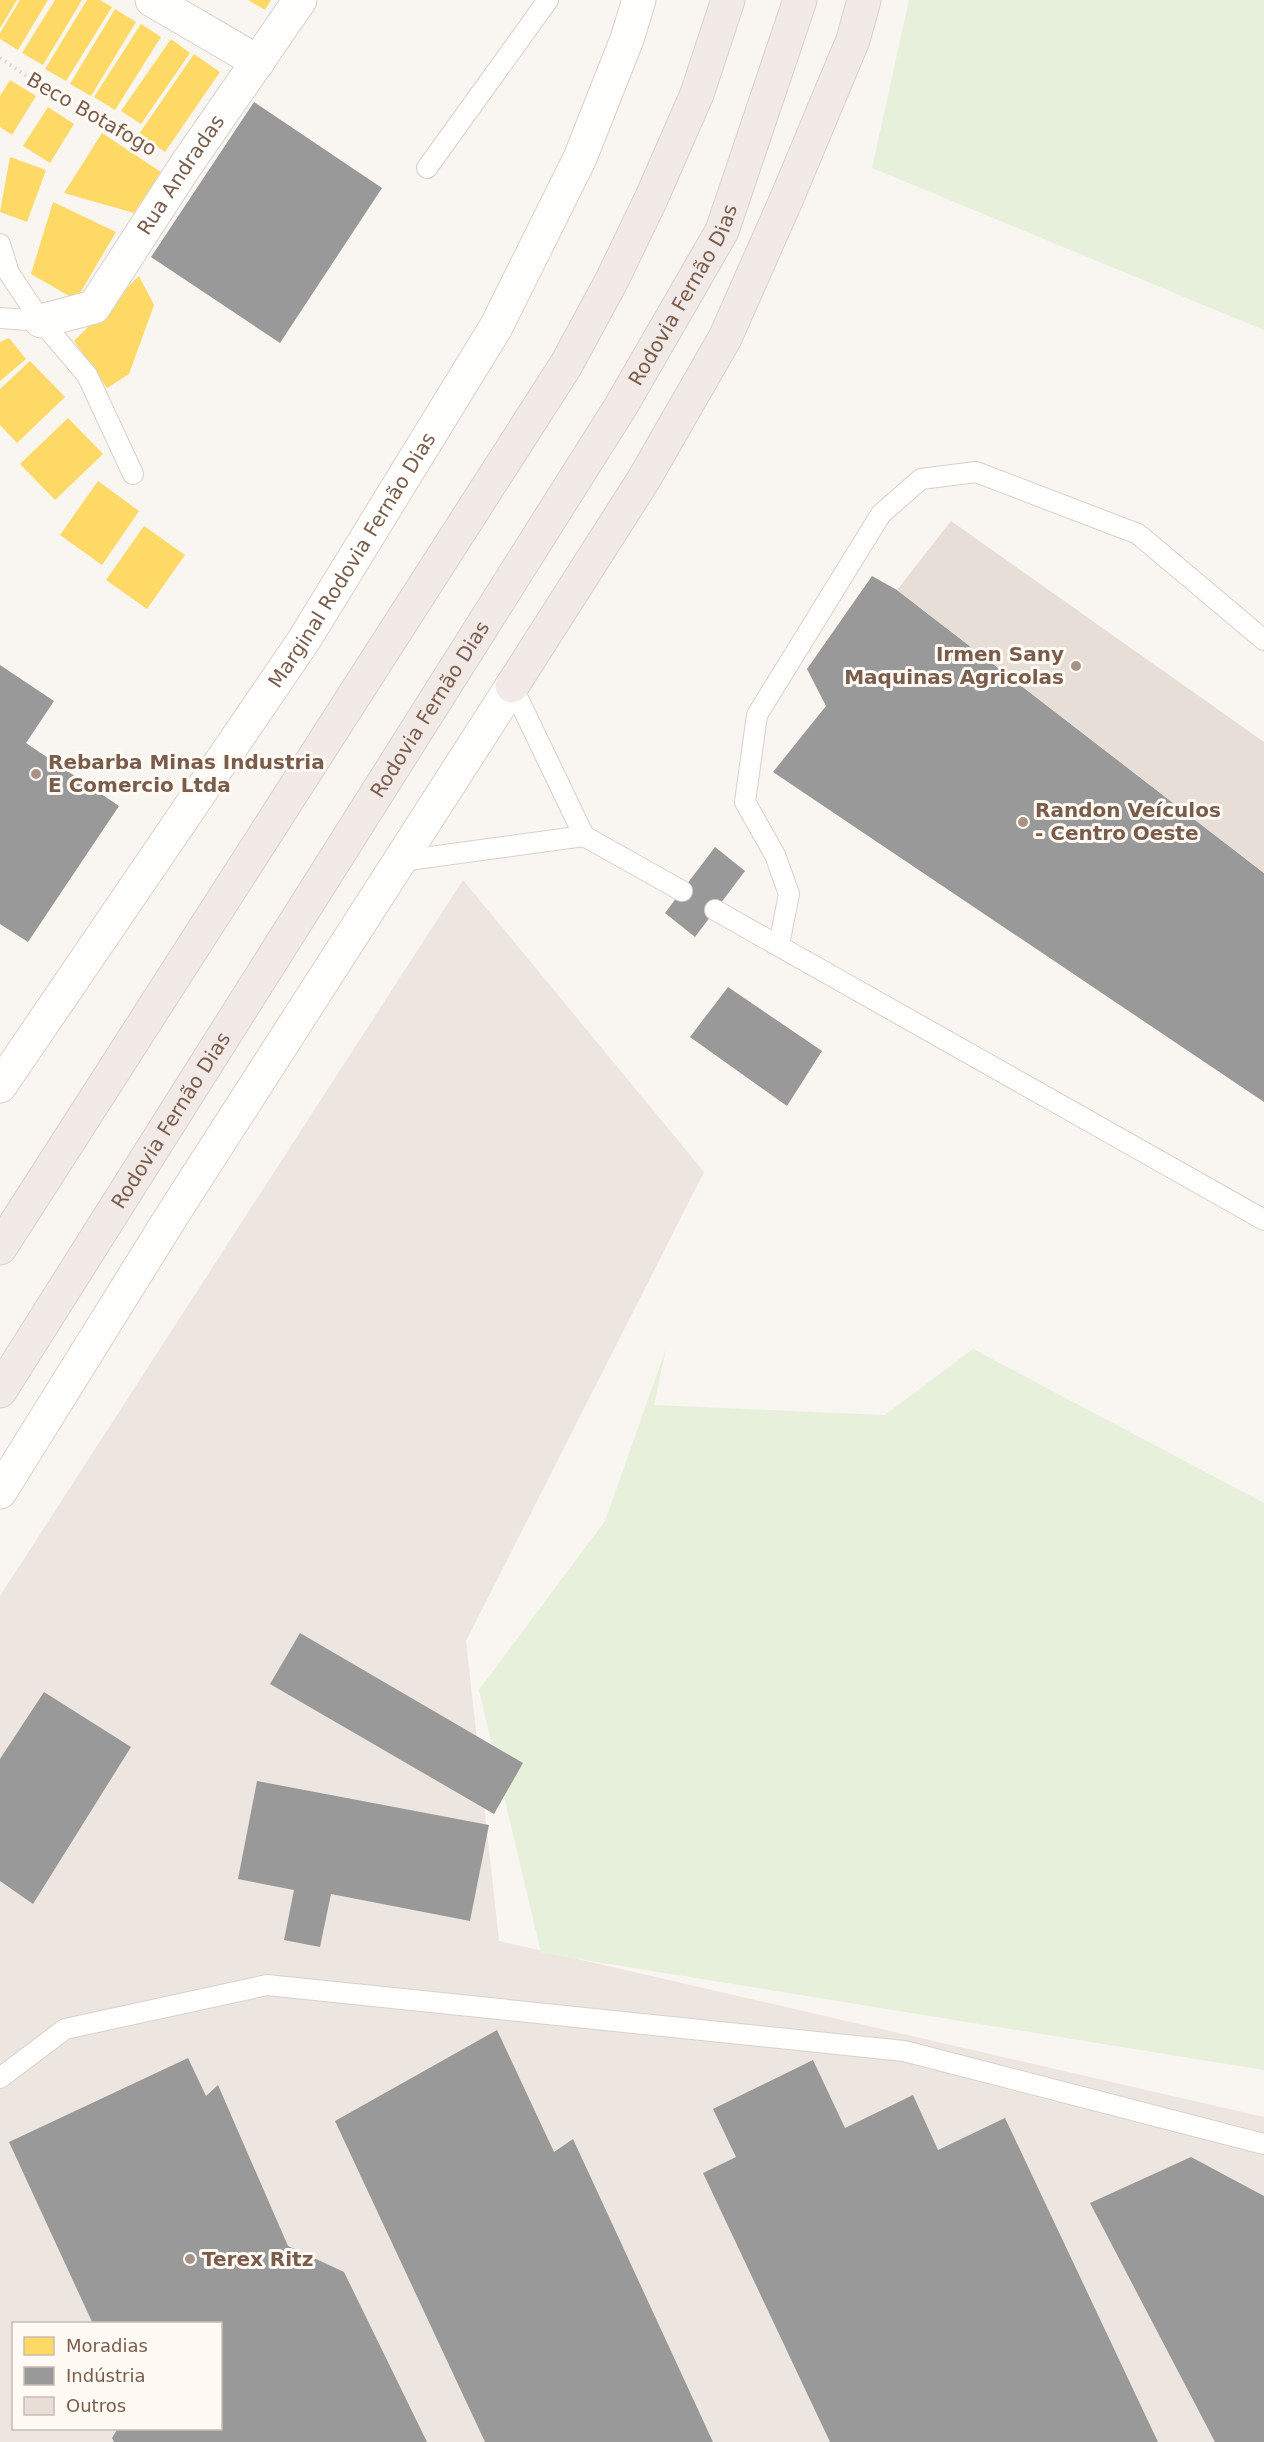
<svg xmlns="http://www.w3.org/2000/svg" width="1264" height="2442" viewBox="0 0 1264 2442" font-family="'DejaVu Sans',sans-serif">
<style>
.industrial{fill:#ede5e0;fill-rule:evenodd}
.green{fill:#e7f0db}
.homes{fill:#ffd966}
.industry{fill:#999}
.building{fill:#e6ded7}
.lines{fill:none;stroke-linecap:round;stroke-linejoin:round}
.service-casing{stroke:#d7d1cb;stroke-width:22}
.minor-casing{stroke:#d7d1cb;stroke-width:35}
.secondary-casing{stroke:#d9d2cb;stroke-width:35}
.motorway-casing{stroke:#dad1cc;stroke-width:35}
.path{stroke:#dcd5d0;stroke-width:4;stroke-dasharray:1.5 4.5;stroke-linecap:butt}
.service{stroke:#fefefd;stroke-width:20}
.minor{stroke:#fefefd;stroke-width:33}
.secondary{stroke:#fefefd;stroke-width:33}
.motorway{stroke:#f2eae7;stroke-width:33}
.poi-dot{fill:#a69286;stroke:#fffaf3;stroke-width:2}
.labels{text-anchor:middle;dominant-baseline:central;stroke-width:6;stroke-linejoin:round;paint-order:stroke}
.street-label{font-size:20px;fill:#7a5c4d;stroke:#fffaf3}
.poi-label{font-size:20px;font-weight:bold;fill:#7a5c4d;stroke:#fffaf3;text-anchor:start}
</style>
<rect width="100%" height="100%" fill="#f9f5f0"/>
<path class="industrial" d="M 463,880 L 704,1172 L 466,1641 L 499,1941 L 1264,2117 L 1264,2442 L 0,2442 L 0,1596 ZM 14,2324 L 220,2324 L 220,2428 L 14,2428 Z"/>
<path class="green" d="M 909,0 L 1264,0 L 1264,330 L 872,168 Z
M 666,1349 L 654,1405 L 885,1415 L 973,1349 L 1264,1503 L 1264,2070 L 541,1953 L 479,1690 L 605,1521 Z"/>
<path class="homes" d="M 0,0 L 17,0 L 0,28 Z
M 20,0 L 48,0 L 18,50 L 0,39 L 0,33 Z
M 55,0 L 82,0 L 43,65 L 22,53 Z
M 87,0 L 100,0 L 112,7 L 66,81 L 45,69 Z
M 248,0 L 271,0 L 265,10 Z
M 115,9 L 136,22 L 91,96 L 70,84 Z
M 141,24 L 161,37 L 115,110 L 94,97 Z
M 171,39 L 190,53 L 141,124 L 121,111 Z
M 194,54 L 220,72 L 165,152 L 139,134 Z
M 10,80 L 36,96 L 12,135 L 0,127 L 0,96 Z
M 48,107 L 74,124 L 50,163 L 23,146 Z
M 102,133 L 161,172 L 134,213 L 64,193 Z
M 10,157 L 46,170 L 27,222 L 0,212 Z
M 53,202 L 116,232 L 76,300 L 31,274 Z
M 139,276 L 154,305 L 129,374 L 107,388 L 74,341 Z
M 9,338 L 26,359 L 0,381 L 0,342 Z
M 30,361 L 65,397 L 17,443 L 0,425 L 0,389 Z
M 68,418 L 103,454 L 55,500 L 20,464 Z
M 98,481 L 139,511 L 102,565 L 60,535 Z
M 144,526 L 185,555 L 147,609 L 106,580 Z"/>
<path class="industry" d="M 254,102 L 382,188 L 280,343 L 151,257 Z
M 872,576 L 897,590 L 1264,873 L 1264,1102 L 773,772 L 826,706 L 807,669 Z
M 0,665 L 54,701 L 26,743 L 119,806 L 28,942 L 0,924 Z
M 715,847 L 745,871 L 695,937 L 665,913 Z
M 728,987 L 822,1051 L 787,1106 L 690,1037 Z
M 300,1633 L 523,1763 L 494,1814 L 270,1684 Z
M 44,1692 L 131,1747 L 33,1904 L 0,1881 L 0,1759 Z
M 257,1781 L 489,1825 L 470,1921 L 331,1894 L 320,1947 L 284,1940 L 294,1890 L 238,1879 Z
M 497,2030 L 554,2152 L 573,2139 L 713,2442 L 485,2442 L 335,2121 Z
M 188,2058 L 206,2096 L 218,2085 L 288,2246 L 344,2272 L 427,2442 L 114,2442 L 112,2438 L 118,2428 L 220,2428 L 220,2324 L 93,2324 L 9,2142 Z
M 813,2060 L 845,2128 L 913,2095 L 938,2150 L 1005,2118 L 1158,2442 L 830,2442 L 703,2173 L 736,2157 L 713,2109 Z
M 1191,2157 L 1264,2196 L 1264,2442 L 1215,2442 L 1090,2203 Z"/>
<path class="building" d="M 951,521 L 1264,742 L 1264,873 L 897,590 Z"/>
<g class="lines">
<defs>
<path id="service" d="M 427,168 L 548,0
M 0,244 L 9,273 L 41,321 L 87,375 L 133,474
M 0,318 L 41,321
M 512,686 L 584,836 L 682,891
M 401,861 L 584,836
M 715,910 L 1264,1220
M 779,945 L 789,894 L 775,855 L 745,802 L 757,715 L 881,514 L 921,479 L 976,472 L 1138,534 L 1264,640
M 0,2078 L 65,2029 L 267,1985 L 904,2051 L 1264,2144"/>
<g id="minor">
<path d="M 152,0 L 258,62"/>
<path id="s1" d="M 41,321 L 94,307 L 184,168 L 300,0"/>
</g>
<g id="secondary">
<path id="s2" d="M 0,1086 L 304,640 L 496,327 L 580,158 L 627,39 L 639,0"/>
<path d="M 0,1492 L 173,1214 L 512,686"/>
</g>
<g id="motorway">
<path d="M 512,686 L 644,479 L 725,338 L 787,198 L 853,40 L 864,0"/>
<path d="M 0,1248 L 566,365 L 612,280 L 651,199 L 697,94 L 728,0"/>
<path id="s3" d="M 0,1391 L 621,406 L 722,231 L 800,0"/>
</g>
</defs>
<use href="#service" class="service-casing"/>
<use href="#minor" class="minor-casing"/>
<use href="#secondary" class="secondary-casing"/>
<use href="#motorway" class="motorway-casing"/>
<path class="path" d="M 0,58 L 28,77 L 153,149"/>
<use href="#service" class="service"/>
<use href="#minor" class="minor"/>
<use href="#secondary" class="secondary"/>
<use href="#motorway" class="motorway"/>
</g>
<g class="poi-dot">
<circle cx="1076" cy="666" r="6"/>
<circle cx="36" cy="774" r="6"/>
<circle cx="1023" cy="822" r="6"/>
<circle cx="190" cy="2259" r="6"/>
</g>
<g class="labels">
<g class="street-label">
<text transform="translate(92 114) rotate(30)">Beco Botafogo</text>
<text stroke="none"><textPath href="#s1" startOffset="213">Rua Andradas</textPath></text>
<text stroke="none"><textPath href="#s3" startOffset="1292">Rodovia Fernão Dias</textPath></text>
<text stroke="none"><textPath href="#s2" startOffset="633">Marginal Rodovia Fernão Dias</textPath></text>
<text stroke="none"><textPath href="#s3" startOffset="806">Rodovia Fernão Dias</textPath></text>
<text stroke="none"><textPath href="#s3" startOffset="320">Rodovia Fernão Dias</textPath></text>
</g>
<g class="poi-label">
<text x="1064" y="654" text-anchor="end">Irmen Sany<tspan x="1064" dy="23">Maquinas Agricolas</tspan></text>
<text x="48" y="762">Rebarba Minas Industria<tspan x="48" dy="23">E Comercio Ltda</tspan></text>
<text x="1035" y="810">Randon Veículos<tspan x="1035" dy="23">- Centro Oeste</tspan></text>
<text x="202" y="2259">Terex Ritz</text>
</g>
</g>
<rect x="12" y="2322" width="210" height="108" fill="#fffaf3" stroke="#cabbb1" stroke-width="1.5"/>
<rect x="24" y="2337" width="30" height="18" fill="#ffd966" stroke="#cabbb1" stroke-width="1.5"/>
<text x="66" y="2352" font-size="18" fill="#7a5c4d">Moradias</text>
<rect x="24" y="2367" width="30" height="18" fill="#999999" stroke="#cabbb1" stroke-width="1.5"/>
<text x="66" y="2382" font-size="18" fill="#7a5c4d">Indústria</text>
<rect x="24" y="2397" width="30" height="18" fill="#e6ded7" stroke="#cabbb1" stroke-width="1.5"/>
<text x="66" y="2412" font-size="18" fill="#7a5c4d">Outros</text>
</svg>
